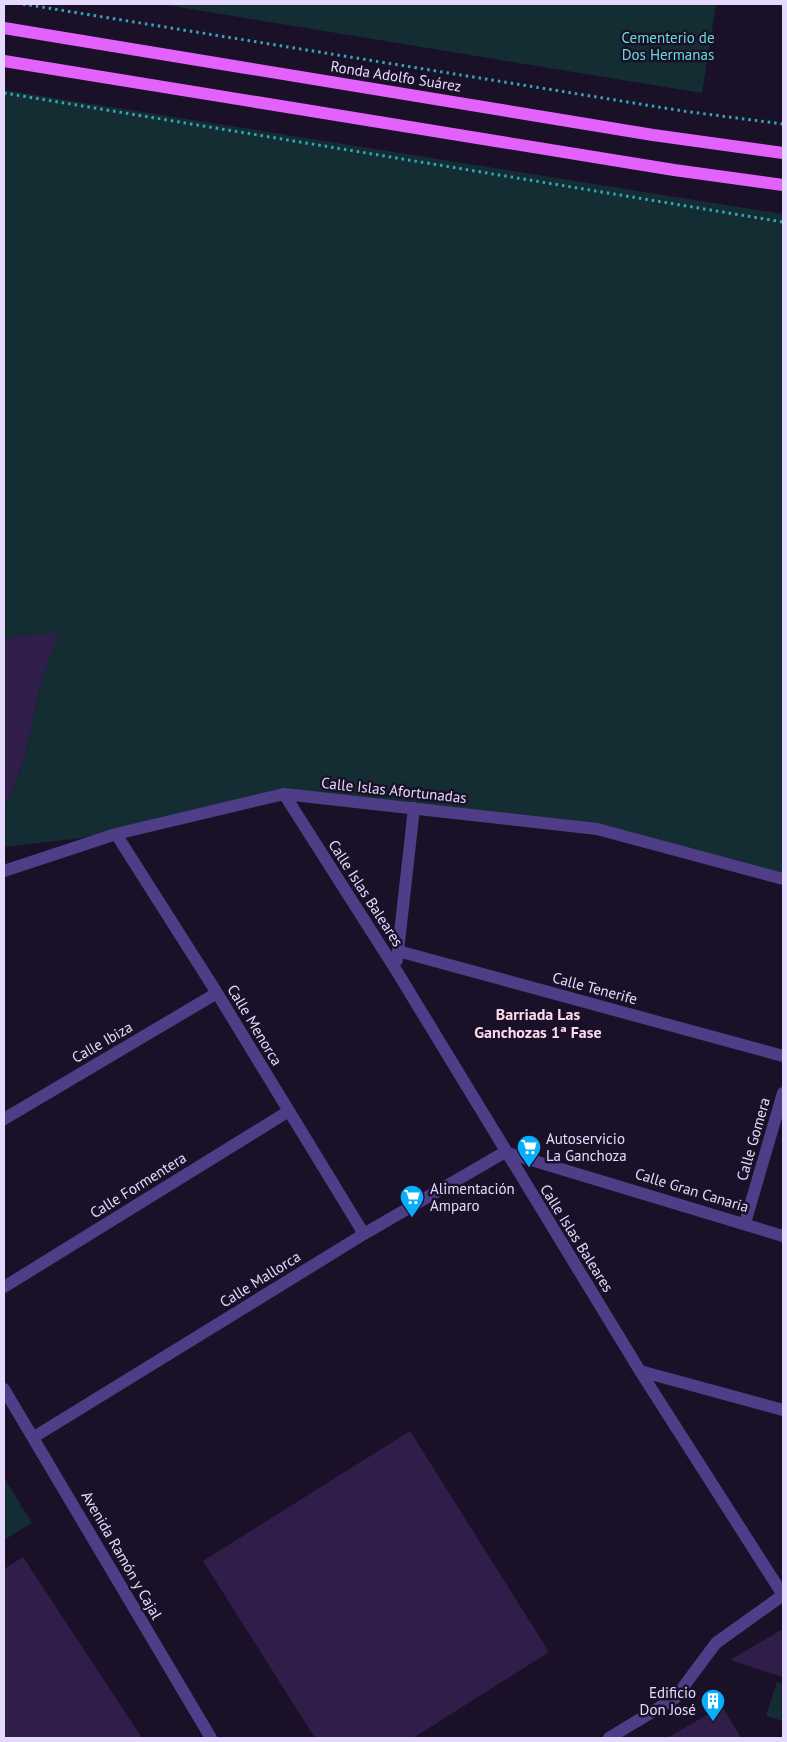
<svg xmlns="http://www.w3.org/2000/svg" width="787" height="1742" viewBox="0 0 787 1742" font-family="'PT Sans',sans-serif">
<style>
.green{fill:#142d33}
.building{fill:#301d49}
.lines{fill:none;stroke-linecap:round;stroke-linejoin:round}
.path{stroke:#33a4b9;stroke-width:3;stroke-dasharray:2.5 4;stroke-linecap:butt}
.minor{stroke:#4f3d87;stroke-width:12}
.major{stroke:#e462fc;stroke-width:12}
.labels{text-anchor:middle;dominant-baseline:central;stroke-width:5;stroke-linejoin:round;paint-order:stroke}
.park-label{font-size:15px;fill:#65deda;stroke:#1a1129}
.street-label{font-size:15px;fill:#e5d9fe;stroke:#1a1129}
.poi-label{font-size:15px;fill:#e5d9fe;stroke:#1a1129;text-anchor:start}
.neighbourhood-label{font-size:16px;font-weight:bold;fill:#fedbea;stroke:#1a1129}
</style>
<rect width="100%" height="100%" fill="#1a1129"/>
<path class="green" d="M 160,4 L 716,4 L 702,93 Z
M 4,90 L 783,214 L 783,879 L 597,829 L 284,794 L 116,834 L 4,847 L 4,808 L 24,761 L 41,682 L 58,634 L 4,638 Z
M 4,1478 L 32,1523 L 4,1540 Z
M 777,1682 L 783,1684 L 783,1721 L 766,1716 Z"/>
<path class="building" d="M 59,633 L 41,682 L 24,761 L 4,808 L 4,638 Z
M 410,1431 L 549,1652 L 413,1738 L 315,1738 L 203,1561 Z
M 23,1557 L 142,1738 L 4,1738 L 4,1569 Z
M 783,1629 L 783,1677 L 730,1660 Z
M 722,1706 L 741,1738 L 667,1738 Z"/>
<g class="lines">
<path class="path" d="M 23,4 L 683,111 L 783,124
M 4,93 L 783,222"/>
<path class="minor" d="M 284,794 L 396,970 L 640,1371 L 783,1595
M 116,834 L 217,993 L 364,1234
M 4,871 L 116,834 L 284,794 L 597,829 L 783,879
M 398,951 L 783,1056
M 397,960 L 414,808
M 4,1119 L 217,993
M 745,1223 L 783,1093
M 4,1287 L 289,1111
M 640,1371 L 783,1410
M 4,1389 L 211,1738
M 34,1437 L 364,1234 L 505,1152 L 783,1236
M 609,1738 L 675,1698 L 716,1643 L 783,1595"/>
<path class="major" d="M 4,28 L 653,135 L 783,153
M 4,61 L 674,170 L 783,185"/>
</g>
<defs>
<symbol id="supermarket-pin" viewBox="-11 -11 22 30"><path d="M0 17L-7.5 6A9.5 9.5 0 1 1 7.5 6Z" fill="#09aefa" stroke="#1a1129"/><path d="M-6-5.5h2.5l.6 2H6L4.5 2H-2.5L-4.4-4H-6ZM-1.5 3.2a1.3 1.3 0 1 0 .1 0ZM3 3.2a1.3 1.3 0 1 0 .1 0Z" fill="#fff"/></symbol>
<symbol id="building-pin" viewBox="-11 -11 22 30"><path d="M0 17L-7.5 6A9.5 9.5 0 1 1 7.5 6Z" fill="#09aefa" stroke="#1a1129"/><path d="M-4-6H4V6H1V3H-1V6H-4ZM-2.5-4.3h1.7v1.8h-1.7ZM.8-4.3h1.7v1.8H.8ZM-2.5-1h1.7V.8h-1.7ZM.8-1h1.7V.8H.8Z" fill="#fff"/></symbol>
</defs>
<g fill-rule="evenodd">
<use href="#supermarket-pin" x="515" y="1133" width="28" height="38"/>
<use href="#supermarket-pin" x="398" y="1183" width="28" height="38"/>
<use href="#building-pin" x="699" y="1687" width="28" height="38"/>
</g>
<g class="labels">
<g class="park-label">
<text x="668" y="37">Cementerio de<tspan x="668" dy="17">Dos Hermanas</tspan></text>
</g>
<g class="street-label">
<text transform="translate(396 76) rotate(9)">Ronda Adolfo Suárez</text>
<text transform="translate(394 790) rotate(6)">Calle Islas Afortunadas</text>
<text transform="translate(366 893) rotate(57)">Calle Islas Baleares</text>
<text transform="translate(595 988) rotate(15)">Calle Tenerife</text>
<text transform="translate(255 1025) rotate(59)">Calle Menorca</text>
<text transform="translate(102 1042) rotate(-30)">Calle Ibiza</text>
<text transform="translate(753 1139) rotate(-74)">Calle Gomera</text>
<text transform="translate(138 1185) rotate(-32)">Calle Formentera</text>
<text transform="translate(692 1190) rotate(17)">Calle Gran Canaria</text>
<text transform="translate(577 1238) rotate(58)">Calle Islas Baleares</text>
<text transform="translate(260 1279) rotate(-32)">Calle Mallorca</text>
<text transform="translate(122 1555) rotate(60)">Avenida Ramón y Cajal</text>
</g>
<g class="poi-label">
<text x="546" y="1138">Autoservicio<tspan x="546" dy="17">La Ganchoza</tspan></text>
<text x="430" y="1188">Alimentación<tspan x="430" dy="17">Amparo</tspan></text>
<text x="696" y="1692" text-anchor="end">Edificio<tspan x="696" dy="17">Don José</tspan></text>
</g>
<g class="neighbourhood-label">
<text x="538" y="1014">Barriada Las<tspan x="538" dy="18">Ganchozas 1ª Fase</tspan></text>
</g>
</g>
<rect width="787" height="1742" fill="none" stroke="#e5d9fe" stroke-width="10"/>
</svg>
